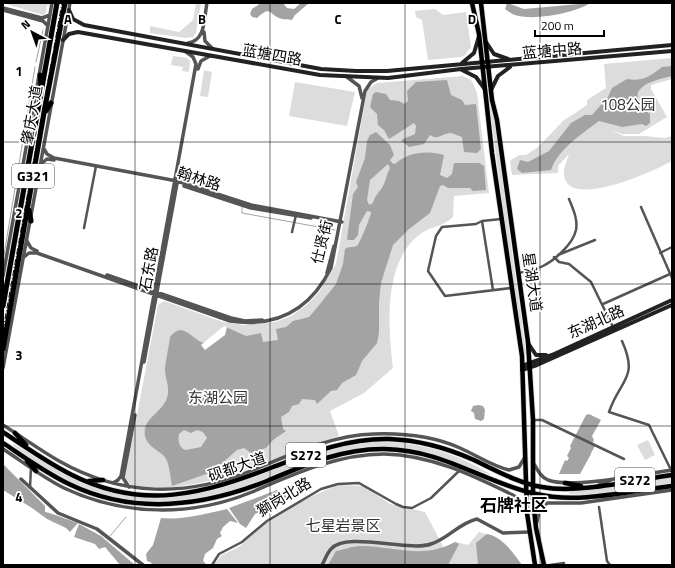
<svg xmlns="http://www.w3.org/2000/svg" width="675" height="568" viewBox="0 0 675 568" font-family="'Titillium Web','Noto Sans SC',sans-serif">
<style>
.green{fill:#dcdcdc}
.water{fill:#a3a3a3;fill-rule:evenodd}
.pier{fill:#fff}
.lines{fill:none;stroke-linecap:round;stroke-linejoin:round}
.stream{stroke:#a3a3a3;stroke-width:1}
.primary-casing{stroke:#dbdbdb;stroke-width:6}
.trunk-casing{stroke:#dbdbdb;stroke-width:6}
.minor{stroke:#555;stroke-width:2.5}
.tertiary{stroke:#555;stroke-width:3.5}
.secondary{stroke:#222;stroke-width:4}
.primary{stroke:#000;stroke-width:4.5}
.trunk{stroke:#000;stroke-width:5}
.rail{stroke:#000;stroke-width:1;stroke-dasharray:6 2 1 2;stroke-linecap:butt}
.grid{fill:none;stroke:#000;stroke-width:1;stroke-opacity:0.55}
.labels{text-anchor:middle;stroke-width:3.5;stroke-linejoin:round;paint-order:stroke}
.shield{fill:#fff;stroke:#4c4c4c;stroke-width:1}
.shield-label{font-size:14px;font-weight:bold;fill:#000}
.street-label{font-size:15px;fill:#000;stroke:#fff}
.park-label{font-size:15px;fill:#333;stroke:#fff}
.quarter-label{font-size:17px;font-weight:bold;fill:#000;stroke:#fff}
.grid-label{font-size:13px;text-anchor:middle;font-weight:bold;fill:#000;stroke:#fff;stroke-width:3.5;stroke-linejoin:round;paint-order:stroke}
</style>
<rect width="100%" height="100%" fill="#fff"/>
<path class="green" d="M3 3H47L46 13 43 15Z
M196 3H201L196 33 193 37 186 38 150 33V26L179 32 193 20Z
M435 9 443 15 466 12 471 47 465 55 461 57 428 60 422 20 416 17 415 11Z
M173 56 187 58 190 61 189 72 182 71 183 67 171 65Z
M672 58V79L651 85V89L667 117 639 134H622L610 130 624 136H645L664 138 672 136V161C656 170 568 211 564 175 563 168 567 161 569 154L558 166V173L512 175 510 161 519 155H526L538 147 563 121 587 105V100L606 88 604 64Z
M204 70 212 72 208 97 200 96Z
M463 76 472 81 477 93 489 193 454 196 453 217C443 227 430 226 419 235 383 263 388 328 393 368L364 393 330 411 339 436C287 451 237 479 182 486 165 489 148 487 131 485L125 478 158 305 164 301 223 322 244 325 275 322 291 316 308 304 319 292 336 264 367 90 377 83Z
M295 82 355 92 347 126 289 116Z
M489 103 494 115 516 282 513 283Z
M514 285H517L526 354H524Z
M648 440 655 455 645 460 637 445Z
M368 442C412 440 453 451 490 474V475C454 463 421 446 382 447 337 448 298 466 257 482 198 504 130 513 72 483 51 473 32 459 13 446L14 444C100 499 157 514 255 477 292 463 328 447 368 442Z
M672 477V483L586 495 569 494V492Z
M338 485 364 486 390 504 425 512 444 548 455 542 468 545 479 532C503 538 507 546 522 565H214C225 549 224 556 238 547 244 544 249 537 254 532 279 513 308 497 338 485Z"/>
<path class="water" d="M261 3H283L287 8 294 9 301 3H309L295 15 292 20C288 19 283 20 279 18 269 14 271 5 257 18L252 17 250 14 252 9Z
M507 3 524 9 590 3C576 13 536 20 519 16 513 15 509 12 505 9Z
M672 66V76C649 81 621 90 650 114V123L646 126 642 124 622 127 599 121C582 134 558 149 551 170L522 173 517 169 520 160 528 162 543 154 549 151 571 123 585 115H592L608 97 612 88 627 79C642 82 651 76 662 67Z
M447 80 451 95 462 100 465 105 476 104 481 149 477 153 464 152 462 137 451 133C442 133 439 141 430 135L424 144 409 147 401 140 415 134 416 126 414 123 389 139 384 130 378 125 377 114 370 107 373 94 376 92 386 94 390 100 399 101 404 104 408 101 407 91 416 82Z
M376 132 390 145 394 155 390 160 392 163 395 164C407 152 428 150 444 155L440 175 447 178 452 174 454 163H479L484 166 486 190 473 191 470 188H448L443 185 440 186 430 213 409 229 393 245 381 283 379 302V333L377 343 362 361 356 375 342 383 337 390 331 391 317 404 315 400 302 399 299 404 292 406 289 412 281 417 283 429 286 431 273 440 266 448 251 453 244 448 237 450 212 472 172 486C170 477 170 463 164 456 158 450 147 446 145 436 142 418 162 413 167 398 170 387 166 381 165 371 165 362 169 347 170 337 184 319 193 342 205 343L226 327 246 336 261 333 263 342 278 340 276 329 286 327 293 321 309 317 316 309 336 284 343 264 345 249C349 246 352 248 357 246 359 245 371 216 371 212L367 211 359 225 358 235 354 240H348L347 239 353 194 358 187 356 182 365 158 367 141 370 135ZM388 164 390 168C386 175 386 181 383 186 379 193 375 195 373 203L369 205 367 200 370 180ZM184 430 191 433 197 430 203 432 207 438 201 447 186 450 183 449C178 444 178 441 179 434Z
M478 405 483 406 485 410 484 419 481 421 475 419 474 413 471 411 473 406Z
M589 414 601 420 592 436 594 440 592 444 595 446 591 453V454L580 474H559L565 460 567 461 569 458 567 456 571 448 570 446 586 415Z
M3 464 45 506V512C48 512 72 521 78 523L70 532 66 528 47 519 32 508 3 490Z
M277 490 290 498 289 499 255 514 246 528 240 524 229 508Z
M227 509 238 523 230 521 223 527 220 533 222 536 217 539 213 548 205 554 203 561 207 565H150L152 563 147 561 146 554 153 545 161 518C184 520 205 514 227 509Z
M79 524 101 536 135 565H120L105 547 99 549 95 544 74 537Z
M487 534C503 537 513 553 522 565H478L476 543Z
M455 542 459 544 448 565H328L336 551C343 550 352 546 360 546 395 546 421 560 455 542Z"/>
<path class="pier" d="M224 326 227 327 225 335 205 350 201 345Z"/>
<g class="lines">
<path class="stream" d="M48 5V3
M36 62 43 30
M242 207V213L335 230
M3 261 35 67
M110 536 126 517"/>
<g class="primary-casing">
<path id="primary" d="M472 3 479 34 492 153 522 356 527 513 535 565
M481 3 492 100 497 120 528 342 533 420V500L536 528 544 565
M3 432C25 447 48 463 72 475 143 511 204 494 273 467 310 453 348 438 389 439 418 440 447 448 474 460 495 470 518 483 542 487 578 494 635 480 672 475
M15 433 26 445
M3 443C24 457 46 473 69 484 133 515 202 507 267 481 305 465 343 448 385 449 444 450 482 482 536 494 578 504 629 491 672 486
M27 461 36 471
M89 481 103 480
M565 483 581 486"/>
</g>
<g class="trunk-casing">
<path id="trunk" d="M40 75 41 86
M46 111 51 103
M29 210 31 221
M3 306 57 3
M3 349 45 107 65 3"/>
</g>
<path class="minor" d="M641 207 672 278
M482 221 476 224 442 227 436 236 428 271 445 296 511 288
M84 228 96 166
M292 232 296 215
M660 253 672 247
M558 255 595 240
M554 257 559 262 569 264 591 282 613 327
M519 273C527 271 535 270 543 266 555 260 573 244 576 230 578 219 573 209 569 199
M493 290 482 221 501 219
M603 304 670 274
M622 341C639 379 620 379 609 412L649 425 671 470
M533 420H542L624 459
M30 488 31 467
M599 507 607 561 610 565
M212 565 219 554 242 542 267 521 321 489 338 484 359 483 396 504 403 507 412 508 431 498 459 471
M550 565 564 563"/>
<path class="tertiary" d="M3 8 42 18 50 15
M3 10 43 21 48 26
M204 32 205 41 212 48
M188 43C206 41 204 17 207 3
M198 69 201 61 210 56
M347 77 359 86 362 98
M44 149 47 154 54 158 177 181 251 205 342 222
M41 164 47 159 54 160
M184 186 251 208 311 218
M27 241 31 248 37 251
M24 257 29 253H37L230 321C277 328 310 310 331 268L365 91 371 82 378 78
M327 273 334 246
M107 275 231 318 245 321 262 320
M3 276 52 3
M144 362 179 173
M3 368 70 3
M3 425C22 437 40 450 59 461 123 497 186 497 253 470 292 454 332 435 374 434 403 433 433 436 460 448 476 455 492 466 509 470L519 467 525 457
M3 449C23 462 42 477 64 488 123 516 192 517 252 492 294 474 338 454 384 454 431 455 472 475 513 495L521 502 526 510
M534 464C538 471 541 477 548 480 571 489 645 474 672 470
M21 479 58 513 97 529 143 565
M113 483 118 480 121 476 196 64 193 57 185 51
M599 485 611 480
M129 487 123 478 135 415
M537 522 539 511 547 503H581L672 490
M322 565C325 560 327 553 331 549 346 531 409 552 431 544 448 539 459 523 477 519L503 533 529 532"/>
<path class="secondary" d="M69 10 73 19 84 25 321 69 356 71H387L672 45
M63 40 69 34 78 32 320 75 388 78 461 69 672 51
M486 42 494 54 508 59
M462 63 474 53 479 36
M462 70 476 77 484 88
M491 90 498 76 510 67
M528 343 536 355H546
M522 366 552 355 672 300
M522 370 537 365 672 305"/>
<use href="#primary" class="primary"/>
<use href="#trunk" class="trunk"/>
<path class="rail" d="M3 330 62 3"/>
</g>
<path class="grid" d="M135 3V565M270 3V565M405 3V565M540 3V565M3 142H672M3 284H672M3 426H672"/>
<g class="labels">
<g class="shield">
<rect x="12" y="164" width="42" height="24" rx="3"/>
<rect x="286" y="443" width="40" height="24" rx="3"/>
<rect x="615" y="468" width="40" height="24" rx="3"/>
</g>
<g class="shield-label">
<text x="33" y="181">G321</text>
<text x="306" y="460">S272</text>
<text x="635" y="485">S272</text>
</g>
<g class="street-label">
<text transform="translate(552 51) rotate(-5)" y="5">蓝塘中路</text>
<text transform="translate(272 55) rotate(10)" y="5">蓝塘四路</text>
<text transform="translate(32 115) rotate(-80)" y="5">肇庆大道</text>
<text transform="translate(199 179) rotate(18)" y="5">翰林路</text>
<text transform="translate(322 242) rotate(-76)" y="5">仕贤街</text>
<text transform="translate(149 269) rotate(-80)" y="5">石东路</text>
<text transform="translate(532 282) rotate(82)" y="5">星湖大道</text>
<text transform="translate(596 322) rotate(-24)" y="5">东湖北路</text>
<text transform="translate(237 467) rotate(-19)" y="5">砚都大道</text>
<text transform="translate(284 497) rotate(-31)" y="5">獅岗北路</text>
</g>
<g class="park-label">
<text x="628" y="110">108公园</text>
<text x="218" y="403">东湖公园</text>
<text x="343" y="531">七星岩景区</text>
</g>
<g class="quarter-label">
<text x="514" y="511">石牌社区</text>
</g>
</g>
<g class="grid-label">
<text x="68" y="24">A</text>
<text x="202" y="24">B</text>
<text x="338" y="24">C</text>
<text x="472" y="24">D</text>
<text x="19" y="76">1</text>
<text x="19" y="218">2</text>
<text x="19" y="360">3</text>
<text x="19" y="502">4</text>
</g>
<rect width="675" height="568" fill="none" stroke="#000000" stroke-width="8"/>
<g transform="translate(32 32) rotate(319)" stroke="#ffffff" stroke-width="3" paint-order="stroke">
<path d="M0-3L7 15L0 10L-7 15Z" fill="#000000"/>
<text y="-6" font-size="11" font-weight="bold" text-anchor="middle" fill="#000000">N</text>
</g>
<path d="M535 30v6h69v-6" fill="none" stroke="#000000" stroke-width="2"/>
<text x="541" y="30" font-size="12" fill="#000000" stroke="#ffffff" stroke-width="3" paint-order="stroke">200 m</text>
</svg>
